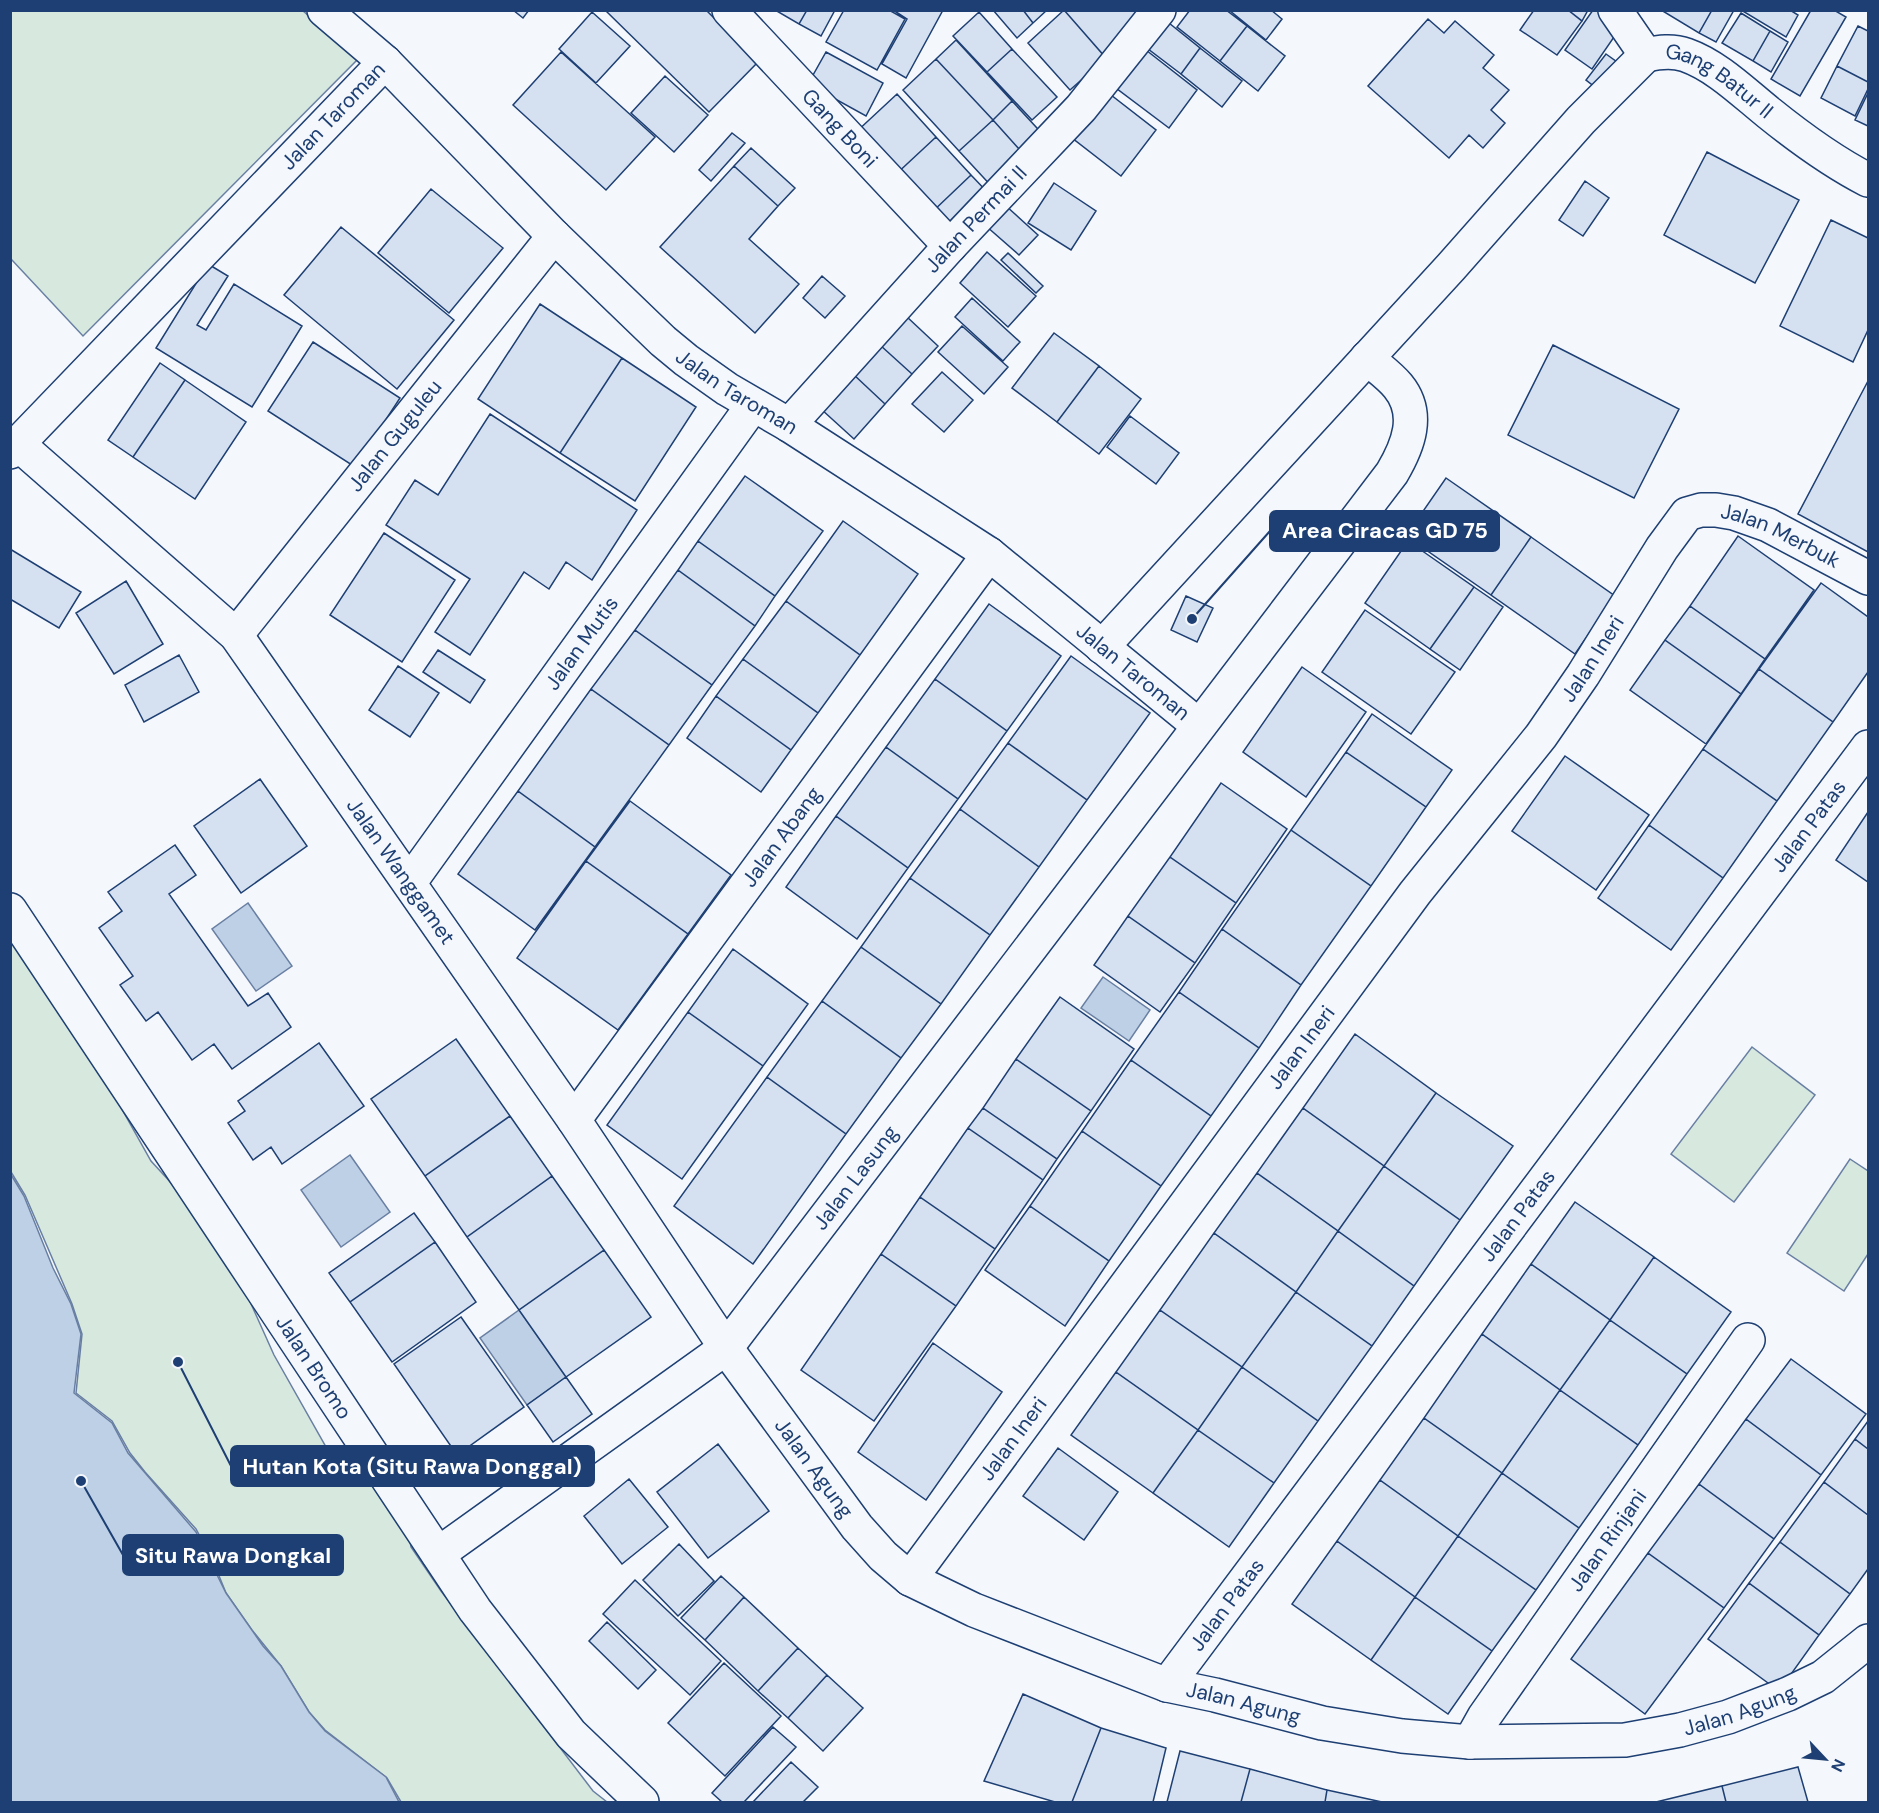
<svg xmlns="http://www.w3.org/2000/svg" width="1879" height="1813" viewBox="0 0 1879 1813" font-family="'DM Sans',sans-serif">
<style>
.green{fill:#d7e8df;stroke:#687fa3;stroke-width:1.5}
.water{fill:#bed0e5;stroke:#687fa3;stroke-width:1.5}
.building{fill:#d5e0f0;stroke:#1d3f73;stroke-width:1.5}
.lines{fill:none;stroke-linecap:round;stroke-linejoin:round}
.street-casing{stroke:#1d3f73;stroke-width:36}
.street{stroke:#f4f7fb;stroke-width:33}
.labels{text-anchor:middle;stroke-width:4.5;stroke-linejoin:round;paint-order:stroke}
.street-label{font-size:21px;fill:#1d3f73;stroke:#f4f7fb}
.leader{fill:none;stroke:#1d3f73;stroke-width:2}
.callout-dot{fill:#1d3f73;stroke:#f4f7fb;stroke-width:2}
.callout{fill:#1d3f73;stroke:#1d3f73;stroke-width:2}
.callout-label{font-size:22px;text-anchor:middle;font-weight:bold;fill:#fff}
</style>
<rect width="100%" height="100%" fill="#f4f7fb"/>
<path class="green" d="M11 11H303L359 58 83 336 11 259Z
M10 934 91 1054 151 1161 221 1237 274 1355 334 1461 366 1470 405 1513 411 1547 441 1591 593 1791 607 1802H401L387 1778 325 1730 309 1712 281 1666 252 1630 226 1593 213 1561 196 1529 145 1472 130 1453 112 1421 76 1393 82 1334 72 1304 25 1195 11 1172Z
M1752 1047 1815 1095 1734 1202 1671 1154Z
M1850 1159 1868 1171V1254L1844 1291 1787 1253Z"/>
<path class="water" d="M248 903 292 966 256 991 212 929Z
M1103 977 1150 1010 1129 1041 1081 1008Z
M350 1155 390 1212 341 1247 301 1190Z
M10 1173 24 1196 53 1268 71 1304 81 1334 74 1393 112 1423 128 1453 196 1532 226 1593 263 1646 281 1666 309 1712 325 1731 386 1777 399 1802H11Z
M519 1310 566 1377 527 1405 480 1338Z"/>
<path class="building" d="M513 10H529L523 18Z
M605 10H706L758 62 709 112Z
M775 10H807L799 24Z
M807 10H835L821 36 799 24Z
M844 10H889L905 19 877 70 826 42Z
M893 10H943L906 78 882 64 907 19Z
M993 10H1023L1033 23 1017 38Z
M1023 10H1047L1033 23Z
M1064 10 1106 58 1070 90 1028 43Z
M1064 10H1148L1106 58Z
M1190 10H1226L1247 26 1220 61 1177 27Z
M1229 10H1271L1282 19 1266 40Z
M1534 10H1568L1582 21 1557 55 1520 30Z
M1568 10H1588L1582 21Z
M1593 10H1604L1623 24 1592 69 1565 50Z
M1661 10H1712L1699 33Z
M1712 10H1734L1716 42 1699 33Z
M1741 10H1790L1798 15 1786 37Z
M1811 10H1834L1846 17 1800 96 1771 79Z
M592 12 630 46 596 83 559 49Z
M979 12 1012 49 987 72 953 36Z
M1741 13 1770 31 1753 61 1722 43Z
M1159 15 1200 48 1181 74 1139 42Z
M1428 19 1444 33 1455 21 1494 55 1483 68 1509 90 1491 110 1505 123 1483 148 1469 135 1449 158 1368 86Z
M1247 26 1285 56 1258 91 1220 61Z
M1858 26 1868 31V82L1837 66Z
M1770 31 1788 42 1771 72 1753 61Z
M956 40 1012 101 993 120 936 59Z
M1137 43 1197 90 1169 128 1108 82Z
M1200 48 1242 81 1222 107 1181 74Z
M1012 49 1057 97 1032 120 987 72Z
M561 52 655 137 606 190 513 105Z
M826 52 883 83 866 116 808 84Z
M1606 54 1624 67 1604 94 1586 80Z
M936 59 993 120 959 151 903 90Z
M1837 66 1868 82V89L1855 116 1821 98Z
M665 76 708 115 674 152 631 113Z
M1102 88 1156 130 1121 176 1067 134Z
M1868 93V126L1855 120Z
M897 94 936 137 893 177 854 134Z
M1012 101 1049 141 1029 160 993 120Z
M993 120 1029 160 995 190 959 151Z
M732 133 745 143 711 181 699 170Z
M936 137 971 175 929 215 893 177Z
M751 148 795 188 778 206 734 166Z
M1707 152 1799 200 1755 283 1664 235Z
M734 166 778 206 749 239 799 284 755 333 660 247Z
M971 175 991 196 948 236 929 215Z
M1585 181 1609 198 1583 236 1559 220Z
M1054 183 1096 211 1071 250 1028 223Z
M431 189 503 248 449 313 378 253Z
M1005 205 1038 235 1019 255 986 226Z
M1831 220 1868 238V330L1853 362 1780 326Z
M341 227 454 320 397 389 284 295Z
M987 252 1036 296 1008 327 960 283Z
M1008 253 1043 286 1036 293 1001 260Z
M208 264 228 276 197 325 206 330 234 284 302 326 252 407 156 348Z
M822 276 845 296 825 318 803 298Z
M972 298 1020 342 1003 361 955 317Z
M540 304 622 358 560 453 478 399Z
M906 316 938 346 912 374 880 345Z
M962 326 1008 367 984 394 938 352Z
M1054 333 1099 366 1057 422 1012 388Z
M313 342 400 398 355 467 268 411Z
M880 345 912 374 885 404 853 374Z
M1553 345 1679 409 1634 498 1508 435Z
M622 358 696 407 635 501 560 453Z
M160 363 185 380 133 457 108 440Z
M1099 366 1141 399 1099 454 1057 422Z
M942 372 973 400 944 432 912 404Z
M853 374 885 404 854 439 821 409Z
M185 380 246 422 195 499 133 457Z
M1868 381V552L1798 514Z
M490 414 637 510 592 580 566 562 549 589 524 572 470 655 435 632 470 579 386 525 415 480 438 495Z
M1130 416 1179 453 1156 484 1107 447Z
M745 476 823 531 775 596 698 541Z
M1446 478 1531 537 1491 595 1406 536Z
M843 521 918 574 860 655 786 601Z
M384 533 455 580 402 662 330 615Z
M1738 536 1814 590 1765 659 1690 606Z
M1531 537 1615 596 1575 654 1491 595Z
M698 541 775 596 755 626 678 570Z
M1408 541 1474 587 1430 649 1365 603Z
M10 549 81 592 59 628 10 599Z
M678 570 755 626 712 685 635 630Z
M126 581 163 644 114 674 76 613Z
M1821 583 1868 617V672L1833 722 1759 669Z
M1474 587 1503 607 1460 670 1430 649Z
M1186 596 1213 608 1197 642 1171 630Z
M786 601 860 655 818 713 743 659Z
M989 604 1061 656 1007 731 935 679Z
M1690 606 1765 659 1741 694 1665 640Z
M1365 610 1455 672 1411 734 1322 672Z
M635 630 712 685 669 745 591 689Z
M1665 640 1741 694 1706 744 1630 690Z
M438 650 485 680 470 703 423 672Z
M179 655 199 692 144 722 125 685Z
M1071 656 1150 713 1087 800 1008 743Z
M743 659 818 713 791 750 716 696Z
M398 666 439 693 410 737 369 710Z
M1302 667 1366 712 1306 797 1243 752Z
M1759 669 1833 722 1777 801 1703 749Z
M935 679 1007 731 958 799 886 747Z
M591 689 669 745 595 847 518 791Z
M716 696 791 750 761 792 687 738Z
M1372 714 1452 770 1426 807 1346 752Z
M1008 743 1087 800 1039 867 960 809Z
M886 747 958 799 908 868 836 816Z
M1703 749 1777 801 1723 878 1649 825Z
M1346 752 1426 807 1371 886 1291 830Z
M1565 756 1649 815 1596 890 1512 831Z
M260 779 307 846 241 893 194 826Z
M1221 783 1287 829 1236 903 1170 857Z
M518 791 595 847 535 930 458 874Z
M630 801 731 875 688 934 586 861Z
M960 809 1039 867 990 935 910 878Z
M1868 812V882L1836 860Z
M836 816 908 868 857 939 786 887Z
M1649 825 1723 878 1671 950 1598 898Z
M1291 830 1371 886 1301 985 1222 929Z
M175 845 196 875 169 894 248 1006 268 993 291 1027 232 1069 214 1044 192 1060 158 1012 146 1021 120 985 133 976 99 928 122 911 108 892Z
M1170 857 1236 903 1195 963 1128 916Z
M586 861 688 934 618 1030 517 958Z
M910 878 990 935 941 1004 861 947Z
M1128 916 1195 963 1160 1012 1094 965Z
M1222 929 1301 985 1259 1048 1179 992Z
M861 947 941 1004 901 1058 822 1001Z
M733 949 808 1004 763 1066 688 1012Z
M1179 992 1259 1048 1211 1116 1131 1060Z
M1060 997 1134 1049 1091 1111 1016 1059Z
M822 1001 901 1058 846 1134 767 1077Z
M688 1012 763 1066 682 1179 607 1125Z
M1355 1034 1436 1093 1384 1166 1303 1108Z
M456 1039 510 1116 425 1176 371 1099Z
M319 1043 364 1106 282 1164 271 1147 253 1160 228 1123 245 1111 238 1101Z
M1016 1059 1091 1111 1057 1159 983 1108Z
M1131 1060 1211 1116 1161 1186 1082 1131Z
M767 1077 846 1134 753 1264 674 1206Z
M1436 1093 1513 1146 1460 1220 1384 1166Z
M983 1108 1057 1159 1043 1180 968 1128Z
M1303 1108 1384 1166 1338 1231 1257 1173Z
M510 1116 552 1176 467 1237 425 1176Z
M968 1128 1043 1180 995 1249 920 1197Z
M1082 1131 1161 1186 1109 1261 1030 1206Z
M1384 1166 1460 1220 1414 1286 1338 1231Z
M1257 1173 1338 1231 1296 1292 1214 1233Z
M552 1176 604 1250 519 1310 467 1237Z
M920 1197 995 1249 956 1306 881 1254Z
M1575 1202 1654 1257 1610 1320 1531 1264Z
M1030 1206 1109 1261 1065 1326 985 1270Z
M414 1213 435 1242 350 1302 329 1273Z
M1338 1231 1414 1286 1372 1346 1296 1292Z
M1214 1233 1296 1292 1242 1367 1160 1310Z
M435 1242 476 1302 392 1362 350 1302Z
M604 1250 651 1317 566 1377 519 1310Z
M881 1254 956 1306 874 1421 801 1370Z
M1654 1257 1731 1312 1687 1374 1610 1320Z
M1531 1264 1610 1320 1560 1390 1482 1334Z
M1296 1292 1372 1346 1318 1421 1242 1367Z
M1160 1310 1242 1367 1198 1430 1116 1372Z
M461 1317 524 1407 457 1455 394 1364Z
M1610 1320 1687 1374 1638 1445 1560 1390Z
M1482 1334 1560 1390 1502 1473 1424 1418Z
M933 1343 1002 1392 926 1500 858 1452Z
M1791 1359 1866 1414 1821 1475 1746 1419Z
M1242 1367 1318 1421 1274 1483 1198 1430Z
M1116 1372 1198 1430 1153 1493 1071 1435Z
M566 1377 592 1414 553 1442 527 1405Z
M1560 1390 1638 1445 1579 1528 1502 1473Z
M1424 1418 1502 1473 1458 1536 1380 1480Z
M1746 1419 1821 1475 1774 1539 1699 1484Z
M1868 1421V1449L1855 1439Z
M1198 1430 1274 1483 1229 1547 1153 1493Z
M1855 1439 1868 1449V1515L1824 1482Z
M718 1444 769 1511 708 1558 657 1492Z
M1058 1448 1118 1492 1084 1540 1023 1496Z
M1502 1473 1579 1528 1536 1590 1458 1536Z
M629 1479 668 1527 622 1564 584 1516Z
M1380 1480 1458 1536 1415 1597 1337 1541Z
M1824 1482 1868 1515V1569L1850 1594 1780 1542Z
M1699 1484 1774 1539 1724 1608 1648 1553Z
M1458 1536 1536 1590 1492 1651 1415 1597Z
M1337 1541 1415 1597 1371 1660 1292 1604Z
M1780 1542 1850 1594 1819 1635 1749 1583Z
M679 1544 714 1581 678 1616 643 1580Z
M1648 1553 1724 1608 1645 1714 1571 1659Z
M721 1576 744 1597 705 1640 681 1618Z
M635 1580 721 1661 690 1695 603 1614Z
M1749 1583 1819 1635 1779 1691 1708 1639Z
M744 1597 798 1648 758 1691 705 1640Z
M1415 1597 1492 1651 1448 1714 1371 1660Z
M607 1622 656 1670 638 1689 589 1641Z
M798 1648 827 1675 788 1718 758 1691Z
M724 1663 781 1716 725 1776 668 1723Z
M827 1675 863 1708 823 1751 788 1718Z
M1023 1694 1101 1728 1072 1802H1055L984 1781Z
M773 1727 796 1747 744 1802H722L712 1793Z
M1101 1728 1166 1748 1153 1802H1072Z
M1180 1751 1250 1769 1241 1802H1167Z
M791 1762 818 1787 803 1802H753Z
M1798 1767 1808 1802H1726L1722 1786Z
M1250 1769 1327 1790 1325 1802H1241Z
M1722 1786 1726 1802H1656Z
M1327 1790 1382 1802H1325Z"/>
<g class="lines">
<g class="street-casing">
<g id="street">
<path id="s1" d="M324 10 385 62 554 236 663 341 686 360 727 389 789 425 989 554 1198 725"/>
<path id="s2" d="M729 10 950 246"/>
<path d="M1615 10 1646 55"/>
<path id="s3" d="M1646 55C1659 52 1672 50 1686 55 1717 66 1744 93 1769 113 1800 138 1833 162 1868 180"/>
<path id="s4" d="M789 425 950 246 1081 108 1159 10"/>
<path id="s5" d="M18 444 236 635 574 1120 726 1348 857 1527 883 1556 910 1579 974 1610 1167 1685 1215 1695 1322 1723 1402 1736 1470 1742 1625 1740 1680 1730 1728 1717 1788 1694 1823 1677 1868 1641"/>
<path id="s6" d="M10 452 385 62"/>
<path id="s7" d="M236 635 554 236"/>
<path d="M1102 647 1451 267 1581 120 1646 55"/>
<path id="s8" d="M410 882 753 405"/>
<path id="s9" d="M10 910 475 1610 571 1734 642 1802"/>
<path id="s10" d="M574 1120 989 554"/>
<path id="s11" d="M438 1554 726 1348 1392 473C1408 446 1421 414 1398 386 1390 376 1377 367 1367 358"/>
<path id="s12" d="M910 1579 1415 893 1541 736 1583 675 1662 548 1687 514 1701 510H1716L1734 513 1768 525 1868 578"/>
<path id="s13" d="M1167 1685 1868 747"/>
<path id="s14" d="M1470 1742 1484 1717 1748 1340"/>
</g>
</g>
<use href="#street" class="street"/>
</g>
<g class="labels">
<g class="street-label">
<text dy="7" stroke="none"><textPath href="#s3" startOffset="82">Gang Batur II</textPath></text>
<text dy="7" stroke="none"><textPath href="#s6" startOffset="466">Jalan Taroman</textPath></text>
<text dy="7" stroke="none"><textPath href="#s2" startOffset="162">Gang Boni</textPath></text>
<text dy="7" stroke="none"><textPath href="#s4" startOffset="278">Jalan Permai II</textPath></text>
<text dy="7" stroke="none"><textPath href="#s1" startOffset="564">Jalan Taroman</textPath></text>
<text dy="7" stroke="none"><textPath href="#s7" startOffset="255">Jalan Guguleu</textPath></text>
<text dy="7" stroke="none"><textPath href="#s12" startOffset="1418">Jalan Merbuk</textPath></text>
<text dy="7" stroke="none"><textPath href="#s8" startOffset="294">Jalan Mutis</textPath></text>
<text dy="7" stroke="none"><textPath href="#s12" startOffset="1146">Jalan Ineri</textPath></text>
<text dy="7" stroke="none"><textPath href="#s1" startOffset="1050">Jalan Taroman</textPath></text>
<text dy="7" stroke="none"><textPath href="#s13" startOffset="1072">Jalan Patas</textPath></text>
<text dy="7" stroke="none"><textPath href="#s10" startOffset="351">Jalan Abang</textPath></text>
<text dy="7" stroke="none"><textPath href="#s5" startOffset="578">Jalan Wanggamet</textPath></text>
<text dy="7" stroke="none"><textPath href="#s12" startOffset="660">Jalan Ineri</textPath></text>
<text dy="7" stroke="none"><textPath href="#s11" startOffset="568">Jalan Lasung</textPath></text>
<text dy="7" stroke="none"><textPath href="#s13" startOffset="586">Jalan Patas</textPath></text>
<text dy="7" stroke="none"><textPath href="#s9" startOffset="549">Jalan Bromo</textPath></text>
<text dy="7" stroke="none"><textPath href="#s12" startOffset="174">Jalan Ineri</textPath></text>
<text dy="7" stroke="none"><textPath href="#s5" startOffset="1304">Jalan Agung</textPath></text>
<text dy="7" stroke="none"><textPath href="#s14" startOffset="244">Jalan Rinjani</textPath></text>
<text dy="7" stroke="none"><textPath href="#s13" startOffset="100">Jalan Patas</textPath></text>
<text dy="7" stroke="none"><textPath href="#s5" startOffset="1808">Jalan Agung</textPath></text>
<text dy="7" stroke="none"><textPath href="#s5" startOffset="2312">Jalan Agung</textPath></text>
</g>
</g>
<path class="leader" d="M1192 619L1270 531M178 1362L231 1466M81 1481L123 1555"/>
<g class="callout-dot">
<circle cx="1192" cy="619" r="6"/>
<circle cx="178" cy="1362" r="6"/>
<circle cx="81" cy="1481" r="6"/>
</g>
<g class="callout">
<rect x="1270" y="511" width="229" height="40" rx="6"/>
<rect x="231" y="1446" width="363" height="40" rx="6"/>
<rect x="123" y="1535" width="220" height="40" rx="6"/>
</g>
<g class="callout-label">
<text x="1385" y="538">Area Ciracas GD 75</text>
<text x="412" y="1474">Hutan Kota (Situ Rawa Donggal)</text>
<text x="233" y="1563">Situ Rawa Dongkal</text>
</g>
<rect width="1879" height="1813" fill="none" stroke="#1d3f73" stroke-width="24"/>
<g transform="translate(1825 1759) rotate(116)" stroke="#f4f7fb" stroke-width="4.5" paint-order="stroke">
<path d="M0-4.5L10 22L0 15L-10 22Z" fill="#1d3f73"/>
<text y="-9" font-size="16" font-weight="bold" text-anchor="middle" fill="#1d3f73">N</text>
</g>
</svg>
